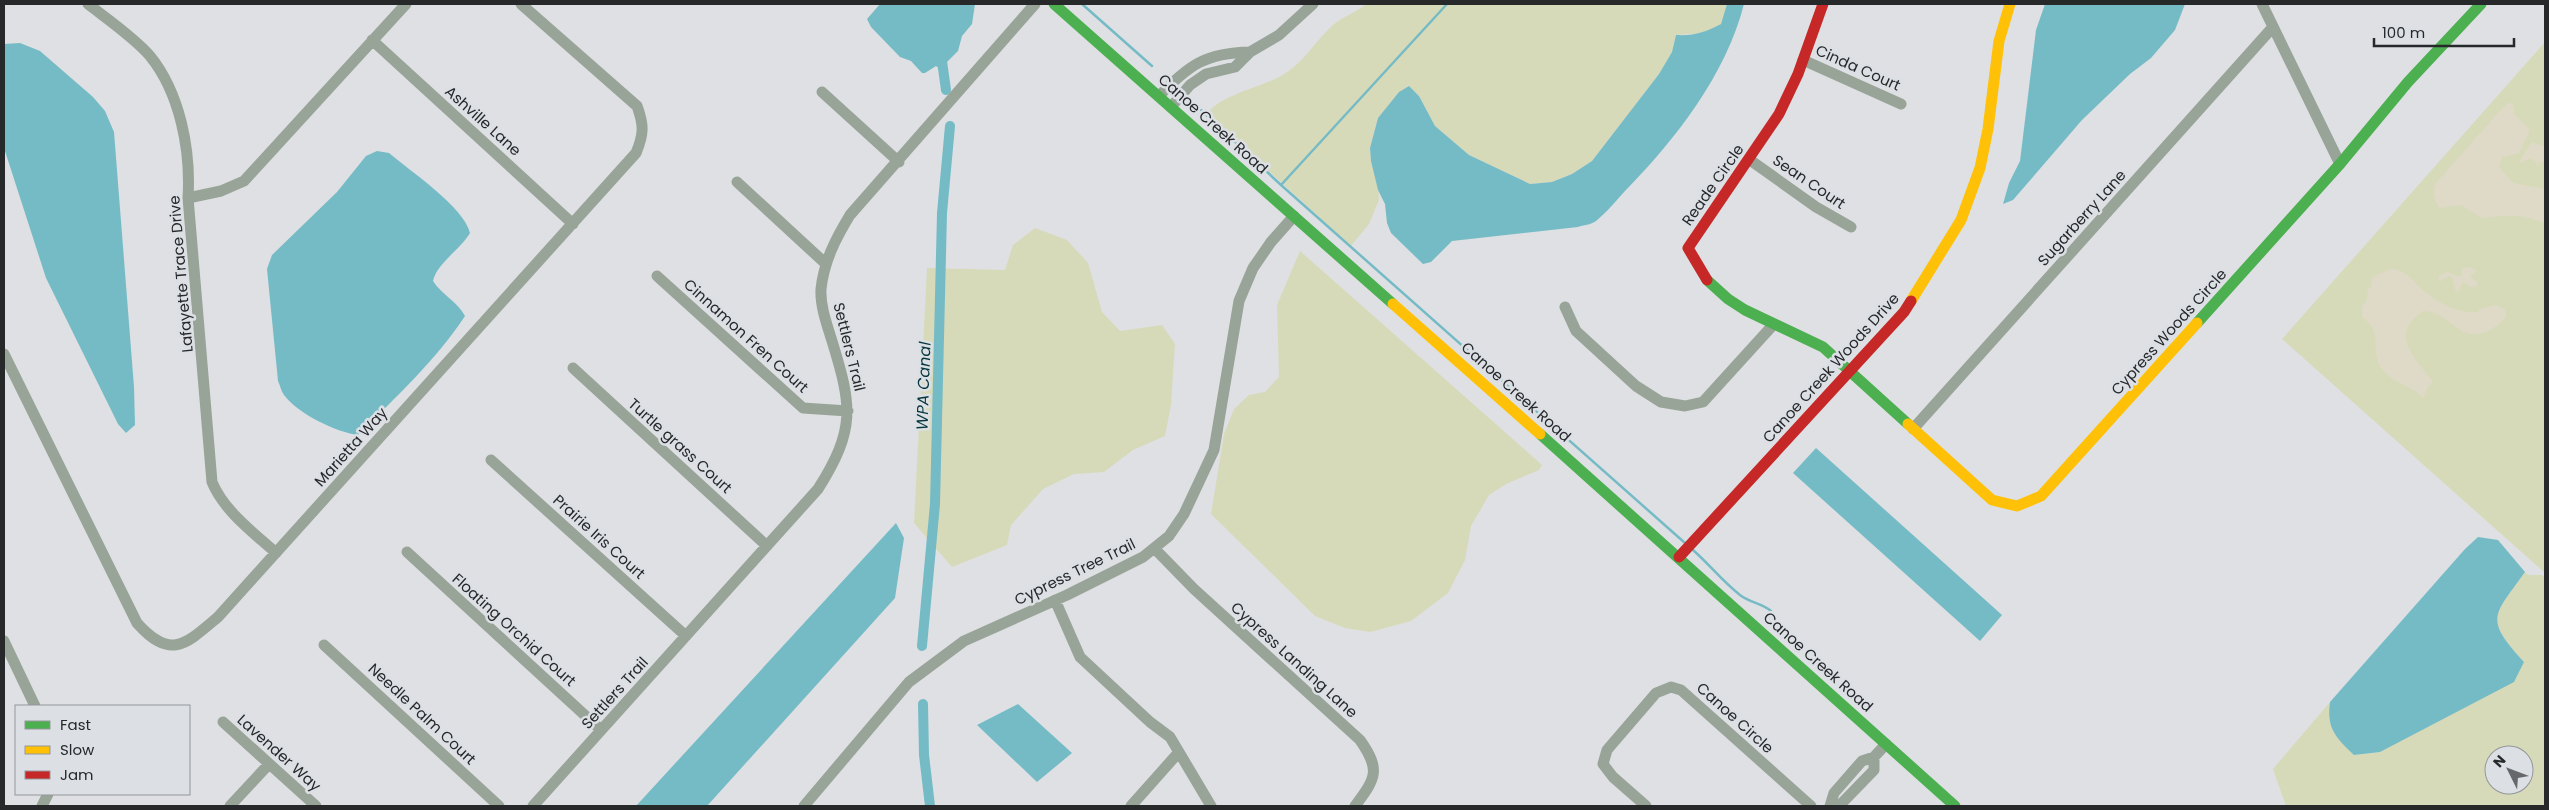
<svg xmlns="http://www.w3.org/2000/svg" width="2549" height="810" viewBox="0 0 2549 810" font-family="Poppins,sans-serif">
<style>
.green{fill:#d7dab9;fill-rule:evenodd}
.sand{fill:#dfdac8}
.water{fill:#75bbc6}
.lines{fill:none;stroke-linecap:round;stroke-linejoin:round}
.stream{stroke:#75bbc6;stroke-width:2.5}
.canal{stroke:#75bbc6;stroke-width:10}
.street{stroke:#99a498;stroke-width:11}
.fast{stroke:#4caf50;stroke-width:11}
.slow{stroke:#ffc107;stroke-width:11}
.jam{stroke:#c62828;stroke-width:11}
.labels{text-anchor:middle;stroke-width:5;stroke-linejoin:round;paint-order:stroke}
.street-label{font-size:15px;fill:#26282a;stroke:#dce0e5}
.water-label{font-size:16px;font-style:italic;fill:#06363d;stroke:#dce0e5}
</style>
<rect width="100%" height="100%" fill="#dee0e3"/>
<path class="green" d="M1366 4H1727L1721 24 1705 33 1676 35 1672 52 1659 74 1592 161 1572 174 1552 182 1530 184 1469 155 1435 126 1419 96 1408 86 1378 118 1370 148 1371 161 1378 182 1379 200 1369 224 1351 246 1207 115C1215 97 1264 86 1281 76 1305 62 1314 42 1333 25 1343 16 1356 13 1366 4Z
M2545 42V573L2282 339Z
M1035 228 1067 240 1088 263 1102 312 1120 331 1162 325 1175 344 1171 405 1165 436 1133 450 1104 472 1074 474 1043 489 1011 525 1007 545 952 567 914 523 927 268 1005 270 1013 245Z
M1300 251 1542 465 1539 470 1506 484 1489 495 1471 526 1465 560 1448 593 1411 621 1370 632 1345 628 1315 616 1211 514 1224 434 1234 409 1249 395 1265 392 1279 377 1277 305Z
M2525 572 2528 575H2542L2545 578V806H2286L2273 769 2330 702C2326 728 2336 738 2355 755L2380 752 2524 662C2484 618 2493 617 2525 572ZM2494 755H2524V785H2494Z"/>
<path class="sand" d="M2511 103 2514 107V114L2530 130 2519 153 2502 157 2499 167 2513 183 2545 189V224C2525 213 2504 215 2482 218L2461 205 2440 208C2434 202 2432 191 2436 183L2499 112 2507 104Z
M2532 142 2545 147V161L2540 162 2537 167 2536 162 2531 158 2520 163 2519 162Z
M2467 267 2477 270 2470 277 2477 282V286L2472 287 2463 282 2459 291 2456 292 2452 277 2448 276 2441 281 2438 280 2439 276 2447 272 2461 277 2462 269Z
M2391 269C2404 270 2409 276 2417 285 2433 300 2457 315 2479 312V309L2496 305 2505 310 2506 316C2501 323 2495 327 2488 331 2460 345 2449 310 2423 311 2388 334 2415 358 2433 382L2427 388 2423 398C2411 384 2390 383 2380 366 2370 347 2384 332 2362 317V307L2367 300 2368 289 2371 287 2372 277Z"/>
<path class="water" d="M880 4H975L972 24 962 36 958 51 940 69 936 66 925 73H922L911 61 900 57 871 27 867 19Z
M1727 4H1744C1726 75 1675 140 1625 191 1616 201 1606 213 1596 221 1591 225 1583 225 1578 227L1452 241 1431 262 1423 264 1391 233 1387 223 1385 204 1378 190 1371 161 1370 148 1378 118 1399 92 1409 86 1419 96 1435 126 1469 155 1530 184 1552 182 1572 174 1592 161 1659 74 1672 52 1676 35C1694 36 1706 32 1721 24Z
M2045 4H2185L2175 30 2151 58 2130 74 2082 120 2013 200 2003 204 2009 183 2020 161 2036 30Z
M20 43 40 51 93 97 105 111 114 132 134 387 135 425 126 433 118 424 46 278 4 148V44Z
M377 151 389 153C410 171 464 207 470 233 460 250 437 263 433 281 442 295 457 301 465 316 436 360 395 398 358 435 336 432 298 414 284 395 281 391 280 385 278 381L267 269 272 255 337 192 366 156Z
M1816 448 2002 615 1980 641 1793 473Z
M896 523 904 538 895 598 707 806H636Z
M2478 537 2498 540 2525 572C2493 617 2484 618 2524 662L2514 682 2380 752 2354 755C2336 738 2326 728 2330 702L2465 549Z
M1018 704 1072 753 1037 782 977 725Z"/>
<g class="lines">
<path class="stream" d="M1082 4 1152 66
M1201 110 1281 185 1447 4
M1281 185 1685 543
M1693 550C1709 564 1723 582 1740 595 1750 603 1762 603 1771 611"/>
<path class="canal" d="M941 54 946 90
M922 646 935 504 942 213 950 126
M923 704 924 755 930 806"/>
<path class="street" d="M88 4C106 18 136 39 150 56 180 93 191 150 188 198L212 482C224 511 253 532 276 553
M2262 4 2340 164
M372 40 573 224
M1803 60 1901 104
M822 92 899 162
M1159 96C1189 65 1205 53 1250 52
M1171 107 1190 85 1206 74 1235 67 1250 52 1279 35 1313 4
M1750 160 1816 207 1851 227
M737 182 826 264
M188 198 221 191 244 181 406 4
M657 276 803 408 848 411
M1565 307 1576 331 1636 386 1661 402 1685 406 1703 402 1773 325
M4 354 137 623C171 661 186 644 218 617L636 153C644 134 644 125 637 106L521 4
M573 368 767 546
M1913 429 2273 27
M491 460 686 636
M1154 548 1194 589 1360 740C1381 770 1376 778 1355 806
M407 552 601 730
M1055 600 1080 657 1150 722 1170 737 1211 806
M4 641 35 706
M324 645 499 806
M223 722 316 806
M1831 805 1841 804 1874 770V757
M42 806 48 794
M230 806 269 764
M533 806 818 489C856 429 852 406 832 341 827 325 820 306 821 289 824 261 836 238 850 215L1035 4
M804 806 909 682 964 641 1067 595 1143 557 1169 536 1184 514 1214 450 1239 301 1253 268 1271 242 1294 216
M1131 806 1179 752
M1646 806 1613 777 1603 764 1607 750 1656 693 1671 687 1681 690 1811 806
M1830 806 1834 793 1862 761 1874 757 1886 744"/>
<path class="fast" d="M1054 4 1393 304
M1707 280 1728 299 1745 310 1823 347 1908 424
M2197 323 2340 164 2408 82 2481 4
M1540 434 1955 806"/>
<path class="slow" d="M1911 301 1961 220 1980 168 1988 129 1999 41 2010 4
M1393 304 1540 434
M1908 424 1992 500 2017 506 2041 496 2197 323"/>
<path class="jam" d="M1707 280 1688 248 1779 114 1798 74 1823 4
M1679 557 1904 312 1911 301"/>
</g>
<g class="labels">
<g class="street-label">
<text transform="translate(1858 68) rotate(24)" y="5">Cinda Court</text>
<text transform="translate(483 121) rotate(42)" y="5">Ashville Lane</text>
<text transform="translate(1213 124) rotate(42)" y="5">Canoe Creek Road</text>
<text transform="translate(1809 182) rotate(34)" y="5">Sean Court</text>
<text transform="translate(1713 185) rotate(-55)" y="5">Reade Circle</text>
<text transform="translate(2082 218) rotate(-48)" y="5">Sugarberry Lane</text>
<text transform="translate(181 274) rotate(-95)" y="5">Lafayette Trace Drive</text>
<text transform="translate(2169 332) rotate(-48)" y="5">Cypress Woods Circle</text>
<text transform="translate(746 336) rotate(42)" y="5">Cinnamon Fren Court</text>
<text transform="translate(849 347) rotate(76)" y="5">Settlers Trail</text>
<text transform="translate(1831 368) rotate(-48)" y="5">Canoe Creek Woods Drive</text>
<text transform="translate(1516 392) rotate(42)" y="5">Canoe Creek Road</text>
<text transform="translate(680 446) rotate(42)" y="5">Turtle grass Court</text>
<text transform="translate(351 447) rotate(-48)" y="5">Marietta Way</text>
<text transform="translate(599 537) rotate(42)" y="5">Prairie Iris Court</text>
<text transform="translate(1075 572) rotate(-26)" y="5">Cypress Tree Trail</text>
<text transform="translate(514 630) rotate(42)" y="5">Floating Orchid Court</text>
<text transform="translate(1294 660) rotate(42)" y="5">Cypress Landing Lane</text>
<text transform="translate(1818 662) rotate(42)" y="5">Canoe Creek Road</text>
<text transform="translate(615 693) rotate(-48)" y="5">Settlers Trail</text>
<text transform="translate(422 714) rotate(43)" y="5">Needle Palm Court</text>
<text transform="translate(1735 718) rotate(42)" y="5">Canoe Circle</text>
<text transform="translate(279 753) rotate(42)" y="5">Lavender Way</text>
</g>
<g class="water-label">
<text transform="translate(923 386) rotate(-88)" y="6">WPA Canal</text>
</g>
</g>
<rect width="2549" height="810" fill="none" stroke="#26282a" stroke-width="10"/>
<rect x="15" y="705" width="175" height="90" fill="#dce0e5" stroke="#93969a"/>
<rect x="25" y="721" width="25" height="8" fill="#4caf50" stroke="#93969a"/>
<text x="60" y="730" font-size="15" fill="#26282a">Fast</text>
<rect x="25" y="746" width="25" height="8" fill="#ffc107" stroke="#93969a"/>
<text x="60" y="755" font-size="15" fill="#26282a">Slow</text>
<rect x="25" y="771" width="25" height="8" fill="#c62828" stroke="#93969a"/>
<text x="60" y="780" font-size="15" fill="#26282a">Jam</text>
<g transform="translate(2509 770) rotate(312)"><circle r="24" fill="#dce0e5" stroke="#93969a"/>
<path d="M0-4L9 19L0 12L-9 19Z" fill="#66686b"/>
<text y="-8" font-size="14" font-weight="bold" text-anchor="middle" fill="#26282a">N</text>
</g>
<path d="M2374 38v8h140v-8" fill="none" stroke="#26282a" stroke-width="2.5"/>
<text x="2382" y="38" font-size="15" fill="#26282a" stroke="#dce0e5" stroke-width="4" paint-order="stroke">100 m</text>
</svg>
